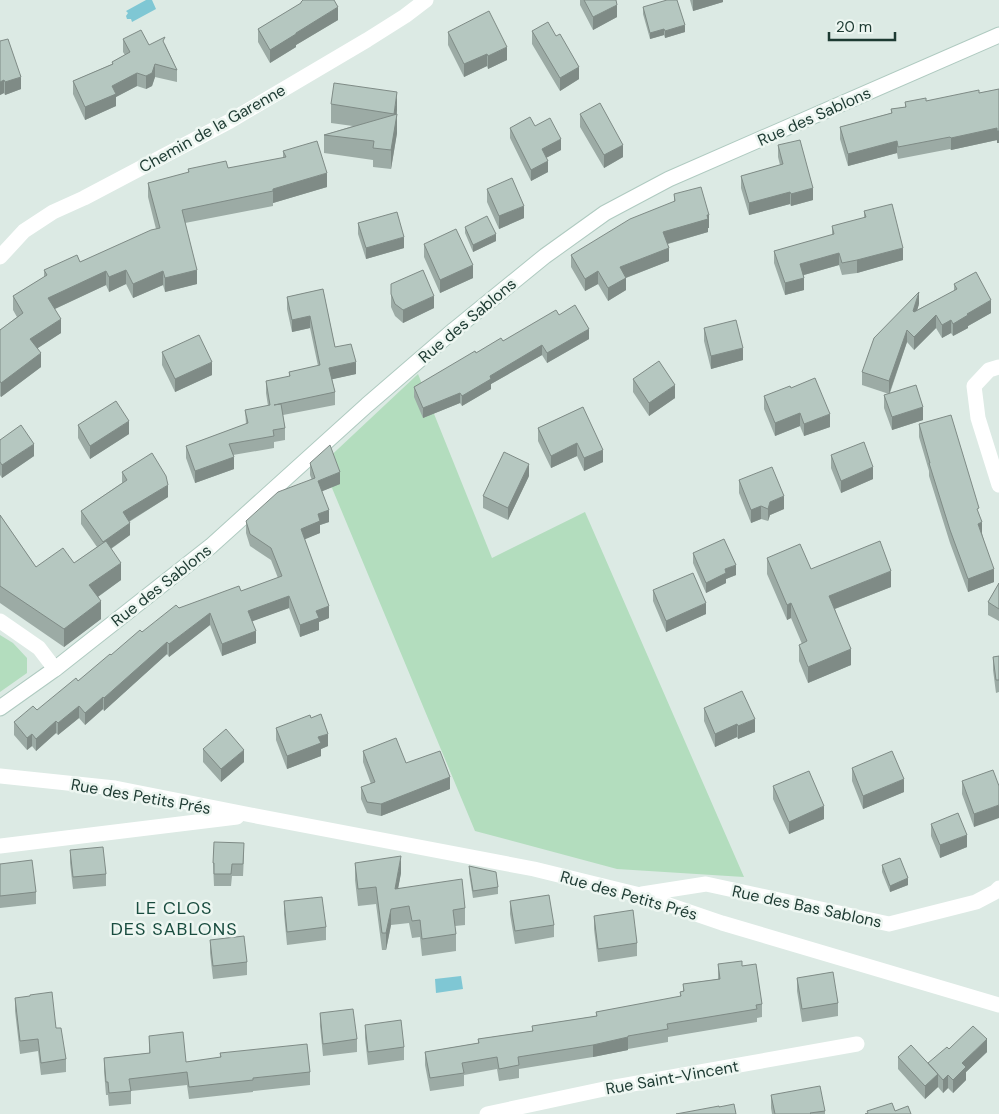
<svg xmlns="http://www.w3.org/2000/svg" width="999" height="1114" viewBox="0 0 999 1114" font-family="'DM Sans',sans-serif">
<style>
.green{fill:#b3ddbe}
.water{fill:#7fc7d4}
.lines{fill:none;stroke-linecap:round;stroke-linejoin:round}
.secondary-casing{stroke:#afcac0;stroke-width:17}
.street{stroke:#fff;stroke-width:15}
.secondary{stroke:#fff;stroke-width:15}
.wall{fill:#9caba5}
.shaded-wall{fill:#7f8b86}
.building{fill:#b5c7c0;stroke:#7f8b86}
.labels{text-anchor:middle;stroke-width:5;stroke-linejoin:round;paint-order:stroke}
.street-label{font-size:16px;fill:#1d3a32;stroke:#edf6f1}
.neighbourhood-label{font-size:18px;letter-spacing:1px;fill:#194c3f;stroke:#edf6f1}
</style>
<rect width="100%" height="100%" fill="#dceae4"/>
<path class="green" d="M418 374 492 558 585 512 744 877 617 869 475 831 322 464Z
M0 635 13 643 27 658V673L0 692Z"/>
<path class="water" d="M146 0H152L156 9 132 22 131 19H127L126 16 128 13 126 11Z
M461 976 463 989 436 993 435 979Z"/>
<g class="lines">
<g class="secondary-casing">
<path id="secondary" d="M0 708 55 669 211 546 367 405 454 330 545 256 605 213 669 179 999 35"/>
</g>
<path class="street" d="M0 257 24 231 53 212 84 198 230 121 367 40 405 16 426 0
M999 367 989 370 974 386 978 418 999 485
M0 621 39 648 55 669
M0 776 115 788 251 815 534 869 640 895 722 923 999 1005
M0 846 237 817
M642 894 706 884 889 924 976 902 995 892 999 888
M487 1114 604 1089 857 1044"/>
<use href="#secondary" class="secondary"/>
</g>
<path class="wall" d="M580 0H616L617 17 593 30 580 5Z
M690 0H723V2L693 11Z
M301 2 338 20 296 45V47L270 63 258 42V29L301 4Z
M643 7 685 32 665 38 664 35 650 39 643 14Z
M532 31 556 36 579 79 560 91 532 44Z
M448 32 507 60 488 69 487 66 464 77 448 45Z
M123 39 149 45 165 44 177 70V82L155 77 152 86 146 89 137 86 116 97V106L85 120 73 94V81L112 64V62L125 55 123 52Z
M0 41 21 89 5 95 4 93 0 95Z
M999 89V143H997V140L951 150 950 149 898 159 897 153 848 166 840 139V127L891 113V109L905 107V102L926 101 979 93Z
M331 104 397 110V133L391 169 373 167V160L324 153V135L353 126 331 123Z
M580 114 623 157 604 168 580 127Z
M535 126 561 150 546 158 548 172 531 181 510 138V128Z
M778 145 813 200 791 206 790 204 749 215 741 188V176L780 165 778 157Z
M283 151 327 187 273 203V206L185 223 197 284 165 292 163 285 133 298 126 284 109 292 106 285 55 309 61 333 38 348 41 367 1 397 0 396V330L17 317 13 310V296L44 277V270L80 262 156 229 148 197V183L188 173V169L228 168 283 158Z
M487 189 524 218 499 229 487 202Z
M674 194 709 228H708V232L668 244 669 261 626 278V290L608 301 598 284 585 291 571 267V255L674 202Z
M864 211 903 260 857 273 842 275 839 265 804 275V290L785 295 774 263V251L832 235V226L864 218Z
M358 223 404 248 366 259 358 234Z
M465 227 496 241 473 252 465 233Z
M424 244 473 278 440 293 424 257Z
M391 284 434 308 403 323 395 316 391 307Z
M954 284 991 313 968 326V328L953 336 951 333 942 338 936 328 914 350 907 342 890 393 923 420 892 430 884 408V395L889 394 862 385V372L919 304 917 310 954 291Z
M323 289 335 347 356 374 332 379 335 392V405L283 415 285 428V440L274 442V448L233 455 234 469 195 483 186 458V446L246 424 245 410 268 406 266 393V381L289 377V372L318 366 310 328 292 332 287 309V297Z
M559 315 589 339 547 363 542 355 491 384V389L462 406 460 403 423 418 414 397V387L476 353Z
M704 328 743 360 711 369 704 341Z
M162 352 212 375 175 392 162 365Z
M633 379 675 398 649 416 633 392Z
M791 388 830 427 804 436 800 426 775 436 764 409V396Z
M583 407 603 462 584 471 577 456 551 468 538 441V428Z
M919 424 979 514 982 533 994 582 968 592 950 543 929 476V471L919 437Z
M78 425 129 434 90 459 78 438Z
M0 440 34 456 2 478 0 475Z
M831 455 873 479 841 493 831 468Z
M310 463 340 484 322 491 329 522 320 525V533L304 539 329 618 319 622V630L300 637 289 608 252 621 256 643 222 656 210 625 169 657 167 654 104 711 103 709 85 725 79 718 58 735 56 733 36 751 32 746 27 750 14 735V722L37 710 78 681 142 632 179 608 241 591 278 578 271 560 250 546 246 533V521L312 480 310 475Z
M122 472 168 497 129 522 130 535 111 549 121 580 98 597 101 619 64 647 0 603V515L36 567 74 563 97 547 81 524V511L122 483Z
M529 476 508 520 483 508V496Z
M739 480 784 509 770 515 768 521 761 519 751 523 739 493Z
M693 553 736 575 726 579V583L706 593 693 563Z
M767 558 811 569 891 587 835 609 851 665 808 683 799 661V645L802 644 791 618 787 620 767 574Z
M999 583V621L988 615V602Z
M653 590 706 614 666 632 653 601Z
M999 656V692L996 693 993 670V657Z
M704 708 755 732 738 739 737 737 715 747 704 721Z
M311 718 328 746 321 749V756L287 769 276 740V728Z
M203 749 244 762 221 782 203 762Z
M363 751 406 763 450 789 381 816 367 813 361 799V787L371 784 363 762Z
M852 768 904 792 863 809 852 781Z
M962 781 999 786 974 827 962 794Z
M773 786 824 819 789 834 773 799Z
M931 824 967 847 940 858 931 836Z
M70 850 106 874V886L73 889 70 863Z
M244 855 243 876H232L231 886H214L213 863Z
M355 863 401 873 398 888 465 908V925L455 926 456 934V951L422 956 420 937 412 938 409 923 391 925 386 950H382L376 904 358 906 355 880Z
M0 864 36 892V904L0 908Z
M882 865 908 885 890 892 882 872Z
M469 866 498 887V894L473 898 469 873Z
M284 901 326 927V940L287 945 284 914Z
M510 901 554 925V937L515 944 510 914Z
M594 916 637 943V956L598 962 594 929Z
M210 940 247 962V975L213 979 210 953Z
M718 964 742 966 762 1004V1017L757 1018V1022L668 1037V1042L628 1049V1050L593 1057 519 1069V1078L499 1081 497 1069 464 1075V1086L430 1091 425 1065V1052L478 1043V1039L532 1031V1026L596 1016V1012L680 997V992L683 991V984L718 979Z
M797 978 838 1003V1016L802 1022 797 991Z
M15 998 56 1028 66 1059V1072L41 1075 38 1051 20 1054 15 1011Z
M320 1013 357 1039V1052L323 1056 320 1026Z
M365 1025 404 1047V1060L368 1065 365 1038Z
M149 1036 186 1062 220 1058V1053L310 1072V1085L253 1091V1092L189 1099 187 1085 131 1091V1104L109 1106 108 1095H106L104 1071V1058L149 1053Z
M949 1049 987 1052 966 1072V1080L953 1093 948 1088 943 1093 938 1087 925 1099 898 1069V1057L928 1064Z
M771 1095 825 1111V1114H772L771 1108Z"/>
<path class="shaded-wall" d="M693 0H723V2L693 11Z
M617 5V17L593 30V17Z
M338 7V20L296 45V47L270 63V50L296 33Z
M685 25V32L665 38V31Z
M664 29V35L650 39V33Z
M507 47V60L488 69V56Z
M487 54V66L464 77V64Z
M155 64V77L152 86 146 89V76Z
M579 67V79L560 91V78Z
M137 73V86L116 97V106L85 120V107L112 86Z
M21 77V89L5 95V82Z
M4 80V93L0 95V82Z
M397 92V110L394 133V114Z
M397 114V133L391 169V150Z
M997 128V140L951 150V138Z
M997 131H999V143H997Z
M561 139V150L542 160V149Z
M897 141V153L848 166V154Z
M623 145V157L604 168V155Z
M548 161V172L531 181V170Z
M327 173V187L273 203V189Z
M813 188V200L791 206V194Z
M790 192V204L749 215V203Z
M524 206V218L499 229V216Z
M707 215H709V228H708V232L663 245V232Z
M496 234V241L473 252V245Z
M404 237V248L366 259V248Z
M669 248V261L620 280V267Z
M903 248V260L857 273V260Z
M839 253V265L800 276V264Z
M473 265V278L440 293V280Z
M126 270V284L109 292V277Z
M197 270V284L165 292V278Z
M106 271V285L48 312V298Z
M163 271V285L133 298V284Z
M598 271V284L585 291V279Z
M626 278V290L608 301V288Z
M804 278V290L785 295V283Z
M919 292V304L913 324V311Z
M434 296V308L403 323V310Z
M991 300V313L968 326V328L953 336V324L967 314Z
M936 315V328L914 350V337Z
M310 316V328L292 332V320Z
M61 319V333L30 353V339Z
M951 320V333L942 338V325Z
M589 329V339L547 363V353Z
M907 330V342L889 394V381Z
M542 345V355L491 384V389L462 406V396L490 376Z
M743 348V360L711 369V356Z
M41 353V367L1 397V383Z
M212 362V375L175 392V379Z
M356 362V374L329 380V368Z
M675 385V398L649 416V403Z
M460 393V403L423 418V408Z
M923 407V420L892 430V417Z
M800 413V426L775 436V423Z
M830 414V427L804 436V424Z
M129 421V434L90 459V446Z
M577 443V456L551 468V456Z
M34 444V456L2 478V465Z
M603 450V462L584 471V458Z
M234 457V469L195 483V471Z
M529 464V476L508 520V508Z
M873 467V479L841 493V481Z
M340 472V484L318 493V481Z
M168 485V497L123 525V512Z
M784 496V509L770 515 768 521V509L770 502Z
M761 506V519L751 523V510Z
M329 510V522L320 525V533L301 541V529L318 514Z
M982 522V535L978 524Z
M130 523V535L103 554V542Z
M121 563V580L89 603V585Z
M736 565V575L726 579V583L706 593V583L725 569Z
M994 569V582L968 592V579Z
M891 571V587L829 611V596Z
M289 596V608L248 623V611Z
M101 601V619L64 647V629Z
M706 603V614L666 632V621Z
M791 603V618L787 620V605Z
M329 606V618L319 622V630L300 637V625L316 611Z
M210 613V625L169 657V644Z
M256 631V643L222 656V644Z
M167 642V654L104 711V698Z
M851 649V665L808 683V667Z
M103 697V709L85 725V713Z
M79 706V718L58 735V723Z
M755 719V732L738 739V726Z
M56 721V733L36 751V739Z
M737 724V737L715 747V734Z
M32 734V746L27 750V738Z
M328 734V746L321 749V756L287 769V756L318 737Z
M244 750V762L221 782V769Z
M450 777V789L381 816V804Z
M904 779V792L863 809V796Z
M999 805V818L974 827V814Z
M824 806V819L789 834V822Z
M967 835V847L940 858V845Z
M401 856V873L395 905V889Z
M908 878V885L890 892V886Z
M391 909V925L386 950V933Z
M628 1037V1050L593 1057V1045Z
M987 1039V1052L966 1072V1080L953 1093V1080L962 1063Z
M938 1074V1087L925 1099V1086Z
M948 1075V1088L943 1093V1080Z"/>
<path class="building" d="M303 0H334L338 7 296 33V34L270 50 258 29 301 3V2Z
M584 0H616L617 5 593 17Z
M667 0H677L685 25 665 31 664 29 650 33 643 7Z
M489 11 507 47 488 56 487 54 464 64 448 32Z
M548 22 556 36 560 34 579 67 560 78 532 31Z
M141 30 149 45 165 37 163 41 177 70 155 64 152 73 146 76 137 73 112 86 116 94 85 107 73 81 113 64 112 62 130 52 123 39Z
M8 39 21 77 5 82 4 80 0 82V41Z
M334 83 397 92 394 114 331 104Z
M999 89V131H997V128L951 138 950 137 898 147 897 141 848 154 840 127 892 113 891 109 906 107 905 102 926 98V101L979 90V93Z
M600 103 623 145 604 155 580 114Z
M397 114 391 150 373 148 374 141 324 135Z
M530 117 535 126 550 118 561 139 542 149 548 161 531 170 510 128Z
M800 140 813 188 791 194 790 192 749 203 741 176 783 164 778 145Z
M317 141 327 173 273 189V191L182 210 197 270 165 278 163 271 133 284 126 270 109 277 106 271 48 298 61 319 30 339 41 353 1 383 0 381V330L23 313 13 296 47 275 44 270 77 255 80 262 151 230 160 228 148 183 189 172 188 169 226 161 228 168 286 157 283 151Z
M512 178 524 206 499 216 487 189Z
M701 187 709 215H707L708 219 663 232 669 248 620 267 626 278 608 288 598 271 585 279 571 255 630 219 675 201 674 194Z
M892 204 903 248 857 260 842 263 839 253 800 264 804 278 785 283 774 251 834 234 832 226 866 217 864 211Z
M397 212 404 237 366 248 358 223Z
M487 216 496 234 473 245 465 227Z
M456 229 473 265 440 280 424 244Z
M423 270 434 296 403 310 395 304 391 294V284Z
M976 272 991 300 967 314 968 315 953 324 951 320 942 325 936 315 914 337 907 330 889 381 862 372 874 338 919 292 913 311 914 312 957 289 954 284Z
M323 289 335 347 351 344 356 362 329 368 335 392 274 405 281 404 285 428 273 430 274 436 229 444 234 457 195 471 186 446 248 423 245 410 270 405 266 381 290 376 289 372 320 365 310 316 292 320 287 297Z
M575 305 589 329 547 353 542 345 490 376 491 379 462 396 460 393 423 408 414 387 475 351 476 353 501 338 503 341 556 310 559 315Z
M736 320 743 348 711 356 704 328Z
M199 335 212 362 175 379 162 352Z
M659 361 675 385 649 403 633 379Z
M815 378 830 414 804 424 800 413 775 423 764 396 790 386 791 388Z
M916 385 923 407 892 417 884 395Z
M116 401 129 421 90 446 78 425Z
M583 407 603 450 584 458 577 443 551 456 538 428Z
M951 415 979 508 977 509 982 522 978 524 994 569 968 579 950 530 929 463H930L919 424Z
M21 425 34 444 2 465 0 462V440Z
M864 442 873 467 841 481 831 455Z
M330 445 340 472 318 481 329 510 318 514 320 521 301 529 329 606 316 611 319 618 300 625 289 596 248 611 256 631 222 644 210 613 169 644 167 642 104 698 103 697 85 713 79 706 58 723 56 721 36 739 32 734 27 738 14 722 33 706 37 710 76 678 78 681 110 654 111 655 140 630 142 632 176 605 179 608 239 586 241 591 282 576 271 548 250 534 246 521 278 492 315 478 310 463Z
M504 452 529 464 508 508 483 496Z
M152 453 166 476 168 485 123 512 130 523 103 542 81 511 127 480 122 472Z
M772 467 784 496 770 502 768 509 761 506 751 510 739 480Z
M0 515 36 567 63 548 74 563 106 541 121 563 89 585 101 601 64 629 0 586Z
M724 539 736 565 725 569 726 573 706 583 693 553Z
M880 541 891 571 829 596 851 649 808 667 799 645 807 641 791 603 787 605 767 558 800 544 811 569Z
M693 573 706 603 666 621 653 590Z
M999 583V609L988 602Z
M999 656V680H996L993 657Z
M742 691 755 719 738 726 737 724 715 734 704 708Z
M321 714 328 734 318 737 321 743 287 756 276 728 310 715 311 718Z
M226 729 244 750 221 769 203 749Z
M396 738 406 763 440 751 450 777 381 804 367 802 361 787 375 782 363 751Z
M892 751 904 779 863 796 852 768Z
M993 770 999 786V805L974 814 962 781Z
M809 771 824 806 789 822 773 786Z
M958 813 967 835 940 845 931 824Z
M214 842 244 843 243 864H232L231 874H214V863H213Z
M103 847 106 874 73 877 70 850Z
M401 856 395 889 462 879 465 908 453 910 456 934 422 939 420 920 412 921 409 906 391 909 386 933H382L376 887 358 889 355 863Z
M900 858 908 878 890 886 882 865Z
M32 860 36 892 0 896V864Z
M469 866 496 872 498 887 473 891Z
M549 895 554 925 515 931 510 901Z
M322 897 326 927 287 932 284 901Z
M633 910 637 943 598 949 594 916Z
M244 936 247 962 213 966 210 940Z
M742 961V966L756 964 762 1004 756 1005 757 1009 667 1024 668 1029 628 1036V1037L593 1045 518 1057 519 1065 499 1069 497 1057 462 1063 464 1073 430 1078 425 1052 479 1043 478 1039 533 1031 532 1026 597 1016 596 1012 681 996 680 992 684 991 683 984 720 979 718 964Z
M833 972 838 1003 802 1009 797 978Z
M52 992 56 1028H61L66 1059 41 1063 38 1039 20 1041 15 998 30 996V995Z
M353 1009 357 1039 323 1044 320 1013Z
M401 1020 404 1047 368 1052 365 1025Z
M973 1026 987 1039 962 1063 966 1067 953 1080 948 1075 943 1080 928 1063 947 1047 949 1049Z
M183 1032 186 1062 221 1057 220 1053 307 1044 310 1072 253 1078V1080L189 1087 187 1072 129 1079 131 1091 109 1093 108 1082H106L104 1058 150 1053 149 1036Z
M911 1045 938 1074 925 1086 898 1057Z
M820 1086 825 1111 810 1113 811 1114H775L771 1095Z
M892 1103 895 1111 908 1106 911 1114H865L868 1113 867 1111Z
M734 1104 736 1114H676L719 1106V1107Z"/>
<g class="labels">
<g class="street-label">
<text transform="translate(814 116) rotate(-24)" y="6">Rue des Sablons</text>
<text transform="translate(212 128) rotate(-29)" y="6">Chemin de la Garenne</text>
<text transform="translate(467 320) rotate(-40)" y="6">Rue des Sablons</text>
<text transform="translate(161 585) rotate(-38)" y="6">Rue des Sablons</text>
<text transform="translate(141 796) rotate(10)" y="6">Rue des Petits Prés</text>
<text transform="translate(629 895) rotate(16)" y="6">Rue des Petits Prés</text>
<text transform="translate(807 906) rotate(12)" y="6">Rue des Bas Sablons</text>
<text transform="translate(672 1077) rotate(-10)" y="6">Rue Saint-Vincent</text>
</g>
<g class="neighbourhood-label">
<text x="174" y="914">LE CLOS<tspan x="174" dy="21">DES SABLONS</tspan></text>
</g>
</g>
<path d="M829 32v8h66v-8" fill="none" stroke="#1d3a32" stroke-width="2.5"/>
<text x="836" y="32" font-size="15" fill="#1d3a32" stroke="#edf6f1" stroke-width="4" paint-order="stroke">20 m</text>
</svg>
